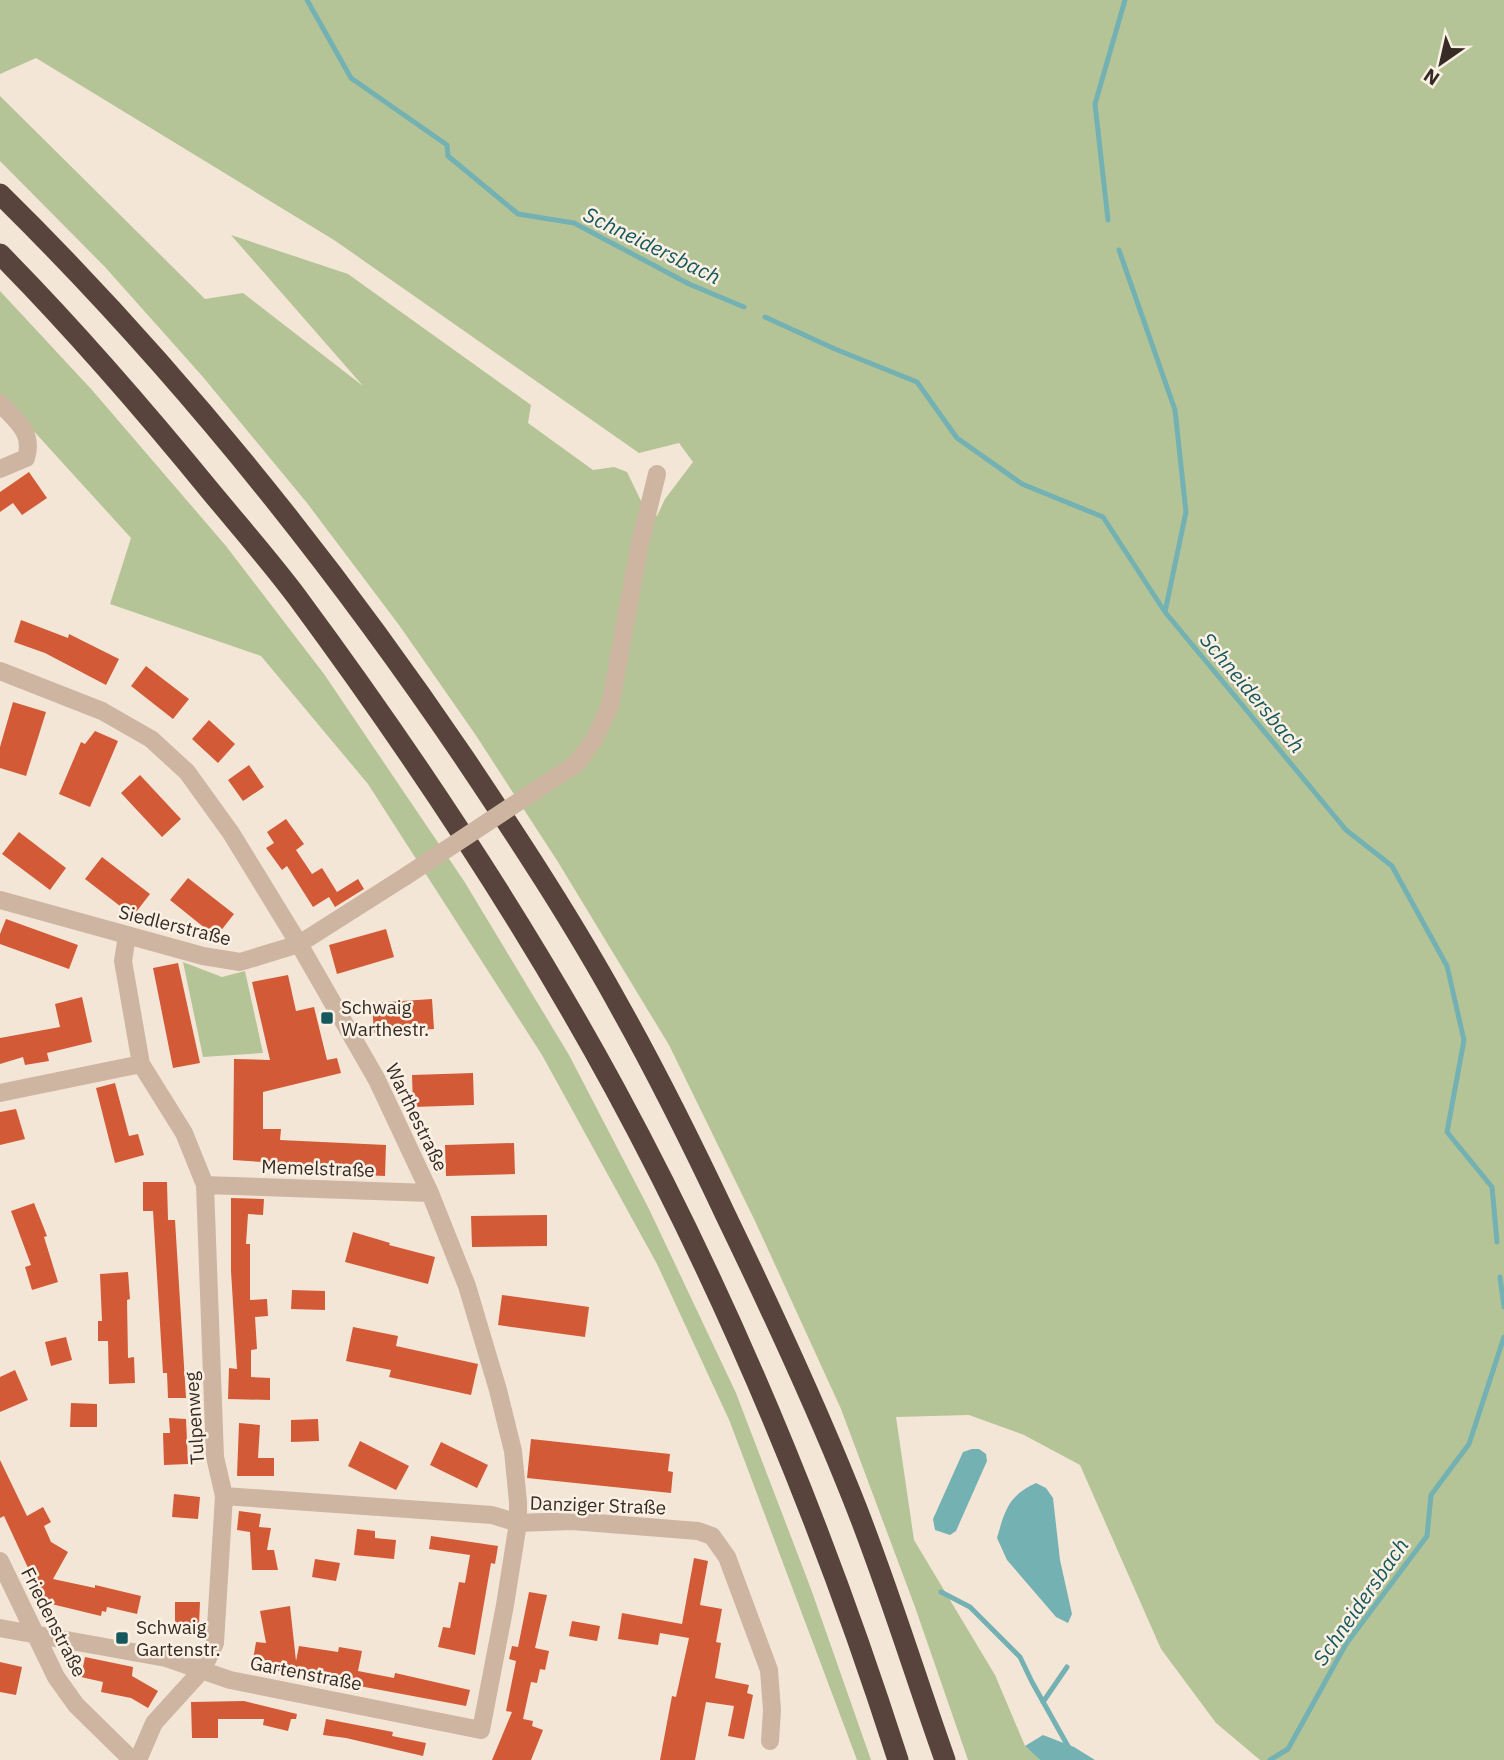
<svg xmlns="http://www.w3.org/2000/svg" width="1504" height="1760" viewBox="0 0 1504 1760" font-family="'IBM Plex Sans',sans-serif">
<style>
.green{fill:#b5c496}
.water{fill:#74b1b3}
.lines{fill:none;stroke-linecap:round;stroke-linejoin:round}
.stream{stroke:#74b1b3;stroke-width:5}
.building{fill:#d25a37}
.minor{stroke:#cdb5a2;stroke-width:18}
.highway{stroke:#58443c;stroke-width:21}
.minor-bridge{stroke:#cdb5a2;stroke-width:18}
.poi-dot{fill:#17585c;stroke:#fbf0e4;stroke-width:2.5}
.labels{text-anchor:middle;stroke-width:5;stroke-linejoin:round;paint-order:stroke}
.street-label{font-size:19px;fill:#372b25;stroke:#fbf0e4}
.poi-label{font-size:19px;fill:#372b25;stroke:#fbf0e4;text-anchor:start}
.water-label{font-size:21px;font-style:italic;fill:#17585c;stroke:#fbf0e4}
</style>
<rect width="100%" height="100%" fill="#f4e6d7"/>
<path class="green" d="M0 0H1504V1760H1260L1216 1723 1161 1649 1080 1465 1024 1435 969 1415 896 1417 914 1540 995 1675 1025 1746 1040 1760H968L915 1607 841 1409 755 1221 669 1045 558 862 475 734 399 625 307 503 203 377 105 267 0 161V96L205 299 243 293 363 386 231 235 348 274 531 405 528 423 593 470 614 467 627 472 644 507 657 516 665 499 693 462 679 443 639 453 334 240 36 58 0 74Z
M0 291 92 390 226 546 324 674 464 881 569 1055 649 1209 736 1393 811 1589 871 1760H857L730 1422 657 1264 542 1055 368 784 261 656 110 604 131 538 0 394Z
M183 962 222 977 245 971 263 1053 203 1057Z"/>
<path class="water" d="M972 1449H979L986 1454 987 1461 956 1531 950 1535 935 1530 933 1519 963 1452Z
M1036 1483 1046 1488 1053 1498 1060 1560 1072 1614 1068 1623 1056 1617 1007 1560 997 1538C1005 1510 1008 1496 1036 1483Z
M1043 1735 1074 1747 1095 1760H1040L1025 1746Z"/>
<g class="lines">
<path class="stream" d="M307 0 351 78 447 145 448 156 518 214 574 223 689 284 744 307
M1108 220 1095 104 1125 0
M1119 250 1175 410 1186 512 1165 612
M765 317 835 349 917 382 957 438 1022 484 1103 517 1165 612 1346 830 1392 866 1447 966 1464 1040 1447 1132 1492 1187 1497 1242
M1500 1277 1504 1307
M941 1592 970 1607 1020 1657 1032 1682 1069 1748
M1043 1702 1067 1667
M1270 1760 1288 1749 1346 1644 1427 1536 1431 1495 1469 1444 1504 1337"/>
</g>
<path class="building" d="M29 472 47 498 22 515 13 503 0 512V492Z
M21 620 68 638 69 634 119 659 106 685 45 653 14 642Z
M146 666 189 699 173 719 131 686Z
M13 702 46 712 26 776 0 768V747Z
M209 720 235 744 218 763 192 739Z
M95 731 118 741 90 807 59 794 81 742 85 744Z
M249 765 264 787 243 801 228 780Z
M140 775 181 819 162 837 121 793Z
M286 819 304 844 296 850 312 874 322 868 337 892 313 907 287 866 282 870 266 848 274 843 267 832Z
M19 832 66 868 50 890 2 854Z
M102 857 150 894 133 916 85 879Z
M188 878 234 914 216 937 170 900Z
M358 879 364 889 335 907 329 897Z
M6 919 78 945 69 969 0 944V934Z
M386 929 394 957 337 974 329 945Z
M178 963 200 1063 173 1068 153 968Z
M288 975 296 1011 314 1007 327 1060 337 1058 341 1073 263 1092V1129H281L280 1140 386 1145 385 1176 292 1172 293 1164 233 1160 234 1059 270 1060 252 982Z
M82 997 92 1042 47 1053 49 1061 25 1065 23 1057 0 1064V1038L60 1027 55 1004Z
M432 999 434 1029 374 1033 372 1003Z
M473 1073 474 1105 413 1107 412 1075Z
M115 1083 129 1136 138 1134 144 1155 115 1163 96 1088Z
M16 1109 25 1139 0 1145V1112Z
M514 1143 515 1174 446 1176 445 1145Z
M143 1182H167L168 1220H175L186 1398H168L167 1373H163L153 1211H143Z
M231 1198 264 1199 263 1215 248 1214 246 1244H250V1300L267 1299 268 1316 255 1317 257 1349 251 1350V1377L270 1378V1400L228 1399 229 1368 237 1369 231 1271Z
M34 1203 47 1236 44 1237 58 1282 32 1290 25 1267 31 1265 11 1211Z
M547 1215V1246L472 1247 471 1216Z
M353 1232 390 1243 389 1245 435 1257 428 1284 345 1262Z
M128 1272 130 1299 127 1300 128 1358 134 1357 135 1383 109 1384 108 1341H98V1321H102L100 1274Z
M292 1290 325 1291V1310L291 1309Z
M502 1295 589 1307 585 1337 498 1325Z
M353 1327 398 1336 396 1346 478 1364 471 1395 389 1377 391 1370 346 1361Z
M66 1337 72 1360 51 1366 45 1342Z
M15 1370 28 1400 0 1412V1377Z
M71 1403 97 1404V1427H70Z
M169 1418 186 1419 188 1464 164 1465 163 1433H170Z
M318 1419 319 1441 291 1442V1420Z
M239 1423 260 1425 258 1458H274V1476H237Z
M531 1439 670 1454 668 1471 673 1472 671 1493 527 1478Z
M360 1441 409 1466 396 1490 348 1466Z
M441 1442 488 1465 477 1488 430 1465Z
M0 1460 27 1516 43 1507 51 1522 44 1526 51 1542 68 1552 53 1579 95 1588V1585L141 1596 137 1614 107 1607 106 1612 102 1611 101 1616 39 1601 33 1595 35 1583 4 1516 0 1518Z
M174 1494 200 1497 198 1519 172 1517Z
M239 1511 261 1514 259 1527 271 1528 267 1550H274L278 1570H252L250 1532 237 1530Z
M357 1529 375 1531V1538L396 1540 394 1559 354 1555Z
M431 1536 498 1546 495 1564 491 1563 475 1655 438 1647 443 1627 450 1628 459 1582 465 1583 470 1555 429 1549Z
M694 1558 708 1561 700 1605 722 1609 716 1642 721 1643 715 1678 749 1685 747 1693 753 1695 744 1739 728 1736 734 1706 706 1702 695 1760H660L672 1696 676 1697 689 1638 660 1633 658 1645 618 1639 622 1613 682 1624Z
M315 1559 340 1563 336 1581 312 1577Z
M529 1592 547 1595 535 1648 549 1651 545 1670 540 1669 537 1683 531 1682 523 1719 533 1721 532 1726 543 1730 531 1760H492L512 1712 506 1711 516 1661 509 1659 512 1646 518 1647Z
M175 1602H200L199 1625 175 1624Z
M290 1606 296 1661 299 1646 338 1652 339 1647 362 1651 358 1671 394 1678 395 1673 470 1690 466 1706 252 1666 256 1642 266 1643 260 1611Z
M572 1621 600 1626 597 1641 569 1636Z
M85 1657 133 1667 132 1676 158 1691 148 1708 131 1698 101 1692 103 1682 81 1677Z
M0 1662 22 1667 16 1695 0 1692Z
M244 1701 297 1714 296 1719H291L288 1731 263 1725 264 1719H218V1738H192L191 1702Z
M326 1719 393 1732 392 1736 426 1743 423 1756 346 1738 323 1735Z"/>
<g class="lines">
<path class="minor" d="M0 403C16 421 34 432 26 458L0 469
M0 671 102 711 151 739 187 772 231 833 299 944 377 1080 430 1193 467 1286 498 1390 513 1451 518 1502V1523L505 1605 481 1730 230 1680 166 1658 0 1628
M550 781 576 764 594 740 610 706 640 543 657 474
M0 900 203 956 240 962 299 944 406 876
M127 936 123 961 141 1064 184 1133 205 1185 215 1457 224 1496 215 1643 203 1669 154 1723 138 1760
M0 1093 141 1064
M205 1185 430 1193
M224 1496 492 1515 518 1523 572 1521 698 1531 712 1536 727 1557 769 1670 772 1710 770 1741
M0 1561 56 1677 76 1705 132 1760"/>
<path class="highway" d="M0 194C174 365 328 557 465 759 520 841 575 925 622 1011 660 1079 694 1148 727 1218 770 1307 812 1397 849 1489 885 1577 913 1670 945 1760
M0 254C75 330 145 411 212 493 241 528 270 561 297 597 413 754 522 918 615 1089 731 1303 824 1529 898 1760"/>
<path class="minor-bridge" d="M406 876 550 781"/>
</g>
<g class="poi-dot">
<rect x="320" y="1011" width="14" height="14" rx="3.5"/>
<rect x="115" y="1631" width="14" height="14" rx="3.5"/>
</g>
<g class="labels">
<g class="street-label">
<text transform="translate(175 925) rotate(14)" y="7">Siedlerstraße</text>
<text transform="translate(417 1117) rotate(64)" y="7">Warthestraße</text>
<text transform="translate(318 1168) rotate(2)" y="7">Memelstraße</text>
<text transform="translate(194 1418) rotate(-94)" y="7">Tulpenweg</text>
<text transform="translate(598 1505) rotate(2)" y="7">Danziger Straße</text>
<text transform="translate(54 1622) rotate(63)" y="7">Friedenstraße</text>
<text transform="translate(306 1673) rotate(11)" y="7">Gartenstraße</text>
</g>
<g class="poi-label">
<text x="341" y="1014">Schwaig<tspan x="341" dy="22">Warthestr.</tspan></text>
<text x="136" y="1634">Schwaig<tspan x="136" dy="22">Gartenstr.</tspan></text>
</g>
<g class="water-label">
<text transform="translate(652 246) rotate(26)" y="7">Schneidersbach</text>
<text transform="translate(1252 693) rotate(50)" y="7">Schneidersbach</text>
<text transform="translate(1361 1602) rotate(-55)" y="7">Schneidersbach</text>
</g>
</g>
<g transform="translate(1441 63) rotate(214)" stroke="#fbf0e4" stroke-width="5" paint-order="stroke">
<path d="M0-5L12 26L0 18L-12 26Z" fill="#372b25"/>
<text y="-10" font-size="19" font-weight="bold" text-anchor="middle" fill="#372b25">N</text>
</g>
</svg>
